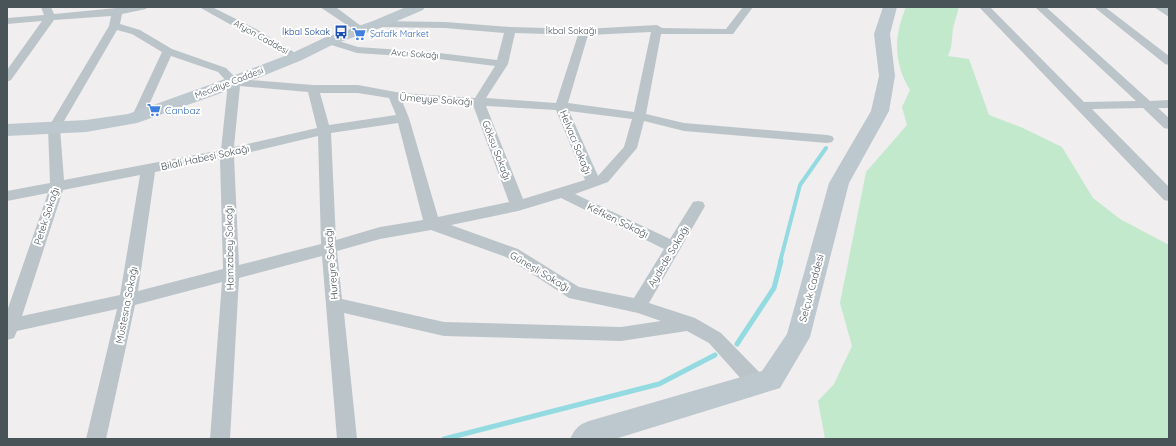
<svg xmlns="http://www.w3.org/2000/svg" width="1176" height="446" viewBox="0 0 1176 446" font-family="Quicksand,sans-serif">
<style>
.green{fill:#c2e9cc}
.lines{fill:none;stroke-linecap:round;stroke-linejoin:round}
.stream-far1{stroke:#94dbe1;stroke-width:4}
.stream{stroke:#94dbe1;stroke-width:5}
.street{fill:#bbc4c9;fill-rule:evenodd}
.secondary{fill:#bcc7ce;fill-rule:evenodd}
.labels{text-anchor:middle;stroke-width:4;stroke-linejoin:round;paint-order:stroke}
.far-street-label{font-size:9px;fill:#495459;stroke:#fff}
.far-transit-label{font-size:9px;fill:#164399;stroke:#fff;text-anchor:end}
.far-shop-label{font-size:9px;fill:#366cbe;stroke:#fff;text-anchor:start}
.street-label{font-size:10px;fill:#495459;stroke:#fff}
.shop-label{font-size:10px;fill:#366cbe;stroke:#fff;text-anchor:start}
</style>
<rect width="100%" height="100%" fill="#f1eeef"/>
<path class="green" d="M906 7H959L953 28 951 48 948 56 969 59 989 115 1023 128 1062 147 1093 198 1120 219 1169 245V439H825L818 401 834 384 852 346 840 303 866 172 907 125 902 107 910 90C893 62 894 36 906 7Z"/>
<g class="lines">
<path class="stream-far1" d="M780 262 800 185 826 148"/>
<path class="stream" d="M737 344 774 288 781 261
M444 439 659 384 715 355"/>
<path class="street" d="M41 7H51L54 14 127 7H147L146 9 122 14 120 24 140 30 172 49 226 68 237 79 313 85H358L401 93 475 98 495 66 431 58 357 53 325 43 324 41 329 38 358 47 431 52 497 60 504 33 445 28 378 27 373 24 378 21 445 22 510 27 584 29 657 25 662 28 726 29 743 7H753L733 34H661L646 114 684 123 827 135 832 136 834 139 832 142 827 143 684 131 644 121 637 148 608 182 575 194 670 239 693 202 698 201 703 202 705 206 649 303 695 318 721 333 765 378 767 384 765 390 758 392 751 390 709 343 687 331 621 341 444 336 344 313 357 439H337L322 256 239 278 230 439H210L222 282 135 305 106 439H86L117 309 17 331 14 338 7 340V311L48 193 7 201V191L50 183 48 128 109 26 111 16 54 20 11 80 7 82V70L42 21 7 24V18L44 15ZM117 30 132 34 162 52 132 116 134 119 138 120 144 116 171 56 218 72 228 83 221 150 64 180 60 128ZM651 32 634 112 568 103 588 35ZM515 33 578 35 556 103 486 98 508 64ZM240 86 308 92 317 128 234 147ZM320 93H358L389 98 396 115 329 125ZM402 101 473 105 509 202 438 217 409 118ZM486 106 556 110 585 180 523 199ZM569 111 632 119 624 147 598 176ZM398 123 423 220 380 227 336 240 331 133ZM318 136 321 244 239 265 234 156ZM220 159 223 269 138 291 155 172ZM140 175 120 295 22 316 63 190ZM561 198 664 249 634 298 579 287 518 249 451 225 518 211ZM431 230 506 257 569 298 638 313 661 321 621 327 444 322 342 299 337 251 380 239Z
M199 7H212L256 29 302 57 300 59H292Z
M320 7 337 8 365 29 364 31H356Z
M979 7H990L1084 102 1136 101 1035 7H1046L1150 101 1169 100V108H1158L1169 118V129L1164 128 1143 108 1092 109 1169 187V201L1164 200Z
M1094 7H1105L1169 56V65L1165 64Z
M1154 7H1166L1169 9V17Z"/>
<path class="secondary" d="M406 7H425L423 10 383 27 334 44 302 60 221 93 137 123 86 132 7 136V124L86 120 128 114 209 85 290 54 324 38 373 21Z
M883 7H897L890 34 895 76 889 111 849 183 810 337 780 388 615 439H570C575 429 578 425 589 421L762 371 787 334 829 183 871 111 879 76 874 34Z"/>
</g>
<defs>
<g id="bus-bare" transform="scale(1.08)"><path d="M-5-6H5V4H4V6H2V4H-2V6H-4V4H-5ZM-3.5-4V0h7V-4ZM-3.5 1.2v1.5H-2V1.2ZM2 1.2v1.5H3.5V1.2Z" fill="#1a4fb4" stroke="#fff" stroke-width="2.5" paint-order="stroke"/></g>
<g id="supermarket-bare" transform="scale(1.08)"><path d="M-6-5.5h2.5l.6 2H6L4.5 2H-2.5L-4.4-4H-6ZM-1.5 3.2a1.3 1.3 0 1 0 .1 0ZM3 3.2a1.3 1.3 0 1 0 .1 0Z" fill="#3f7fe0" stroke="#fff" stroke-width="2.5" paint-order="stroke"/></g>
</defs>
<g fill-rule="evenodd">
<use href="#bus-bare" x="341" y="32"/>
<use href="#supermarket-bare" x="359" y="34"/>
<use href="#supermarket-bare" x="154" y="110"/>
</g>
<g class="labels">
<g class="far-street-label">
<text x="571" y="34">İkbal Sokağı</text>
<text transform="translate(261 37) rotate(29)" y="3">Afyon Caddesi</text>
<text transform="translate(415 54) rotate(4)" y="3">Avcı Sokağı</text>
<text transform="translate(229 83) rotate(-21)" y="3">Mecidiye Caddesi</text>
</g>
<g class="far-transit-label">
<text x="330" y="35">İkbal Sokak</text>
</g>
<g class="far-shop-label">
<text x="370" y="37">Şafafk Market</text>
</g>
<g class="street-label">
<text transform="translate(436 99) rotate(4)" y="4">Ümeyye Sokağı</text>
<text transform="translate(576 142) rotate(68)" y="4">Helvacı Sokağı</text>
<text transform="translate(497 150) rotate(69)" y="4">Göksu Sokağı</text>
<text transform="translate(205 157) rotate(-12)" y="4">Bilali Habeşi Sokağı</text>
<text transform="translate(46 216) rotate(-72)" y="4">Petek Sokağı</text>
<text transform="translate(618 220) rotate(26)" y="4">Kefken Sokağı</text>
<text transform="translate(229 248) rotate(-91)" y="4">Hamzabey Sokağı</text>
<text transform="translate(668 256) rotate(-59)" y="4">Aydede Sokağı</text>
<text transform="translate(331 264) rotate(-95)" y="4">Hureyre Sokağı</text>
<text transform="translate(540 271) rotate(31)" y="4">Güneşli Sokağı</text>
<text transform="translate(811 288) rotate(-75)" y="4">Selçuk Caddesi</text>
<text transform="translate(126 305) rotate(-79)" y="4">Müstesna Sokağı</text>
</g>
<g class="shop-label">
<text x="165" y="114">Canbaz</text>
</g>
</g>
<rect width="1176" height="446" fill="none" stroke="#495459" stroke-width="16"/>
</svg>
